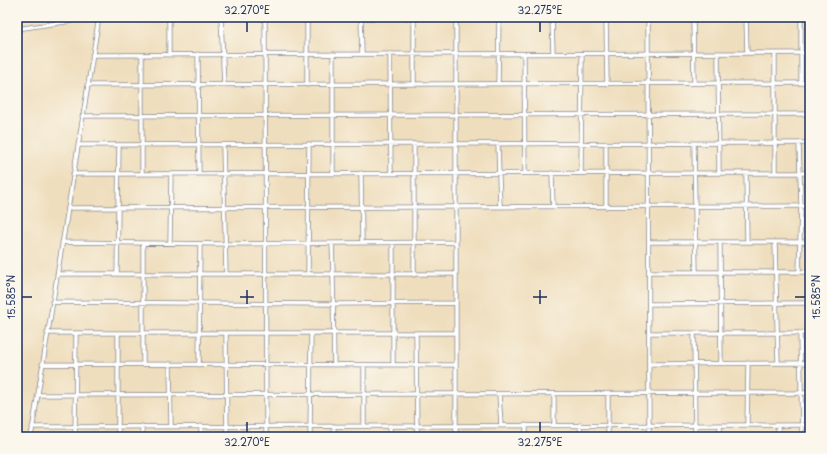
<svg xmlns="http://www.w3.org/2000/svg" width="827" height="454" viewBox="0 0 827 454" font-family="'Playpen Sans',sans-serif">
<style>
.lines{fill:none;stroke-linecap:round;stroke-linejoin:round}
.minor-casing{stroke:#85868e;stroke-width:5}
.minor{stroke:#fff;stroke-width:3.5}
.ticks{fill:none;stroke:#1b2f5e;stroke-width:1.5}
.neatline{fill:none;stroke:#1b2f5e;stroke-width:1.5}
.ticks-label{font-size:10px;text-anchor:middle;fill:#1b2f5e}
</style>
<rect width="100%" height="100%" fill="#fbf7ec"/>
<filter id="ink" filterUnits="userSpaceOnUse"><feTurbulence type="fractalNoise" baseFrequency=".025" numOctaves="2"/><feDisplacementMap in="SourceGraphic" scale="8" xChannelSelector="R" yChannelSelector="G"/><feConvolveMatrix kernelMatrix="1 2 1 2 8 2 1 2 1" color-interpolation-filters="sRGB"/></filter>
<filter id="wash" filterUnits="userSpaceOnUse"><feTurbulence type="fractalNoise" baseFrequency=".012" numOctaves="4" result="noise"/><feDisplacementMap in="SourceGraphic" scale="16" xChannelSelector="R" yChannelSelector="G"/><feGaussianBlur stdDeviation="0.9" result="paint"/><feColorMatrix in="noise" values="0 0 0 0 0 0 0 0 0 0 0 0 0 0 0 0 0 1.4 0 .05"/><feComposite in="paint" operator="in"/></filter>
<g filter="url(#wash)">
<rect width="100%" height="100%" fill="#efdebd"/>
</g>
<g filter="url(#ink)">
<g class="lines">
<g class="minor-casing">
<path id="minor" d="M169 17V55
M265 17 266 437
M361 17 362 54
M414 17V84
M552 17 553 54
M606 17 607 84
M648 17 649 437
M693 17 694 83
M746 17 747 53
M801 17V83
M221 18 224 85
M307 18V85
M17 29 99 17
M718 53 719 173
M775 53V173
M198 54 199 174
M333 54V174
M390 54 391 173
M524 54 525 173
M92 55 810 53
M142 55V174
M498 84 499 17
M87 85 810 83
M82 116 810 114
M606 143V207
M694 143 696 272
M799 143 801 206 799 272
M414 144V275
M498 144 500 207
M78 145 810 143
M223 145 226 274
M361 173 362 243
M552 173 553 207
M581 173 582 54
M746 173 747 242
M73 174 810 173
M68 208 810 206
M62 242 226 244 456 242
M649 242H810
M720 242 721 363
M775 242 778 363
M170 243 171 174
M332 244C334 284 333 324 334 365
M649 272H810
M57 274H456
M117 274 119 145
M308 274 309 144
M52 302 334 304 456 303
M649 304 810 303
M47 333H456
M118 333V437
M226 333 227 437
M416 333 417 437
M649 333H810
M694 333 695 437
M800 333 802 437
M42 364 456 365
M143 364V243
M170 364 171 426
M649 364 810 363
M199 365 200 244
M364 365V426
M393 365V243
M499 394 501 425
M554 394V425
M37 395 810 393
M526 425V437
M580 425 581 437
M747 425 748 363
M142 426V437
M201 426V437
M390 426V437
M32 427 810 425
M31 437 99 17 361 18 756 17
M75 437 76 333
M310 437 311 333
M334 437V426
M456 437V17
M608 437V394
M720 437V425
M778 437V425"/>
</g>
<use href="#minor" class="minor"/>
</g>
</g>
<path class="ticks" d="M247 22V32M540 22V32M247 290V304M540 290V304M22 297H32M240 297H254M533 297H547M795 297H805M247 422V432M540 422V432"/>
<rect width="827" height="454" fill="none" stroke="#fbf7ec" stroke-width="44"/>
<rect x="22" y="22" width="783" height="410" class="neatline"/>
<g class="ticks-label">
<text x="247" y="14">32.270°E</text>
<text x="540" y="14">32.275°E</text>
<text transform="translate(11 297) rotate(-90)" y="4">15.585°N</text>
<text transform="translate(816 297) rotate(-90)" y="4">15.585°N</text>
<text x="247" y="446">32.270°E</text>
<text x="540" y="446">32.275°E</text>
</g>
</svg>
